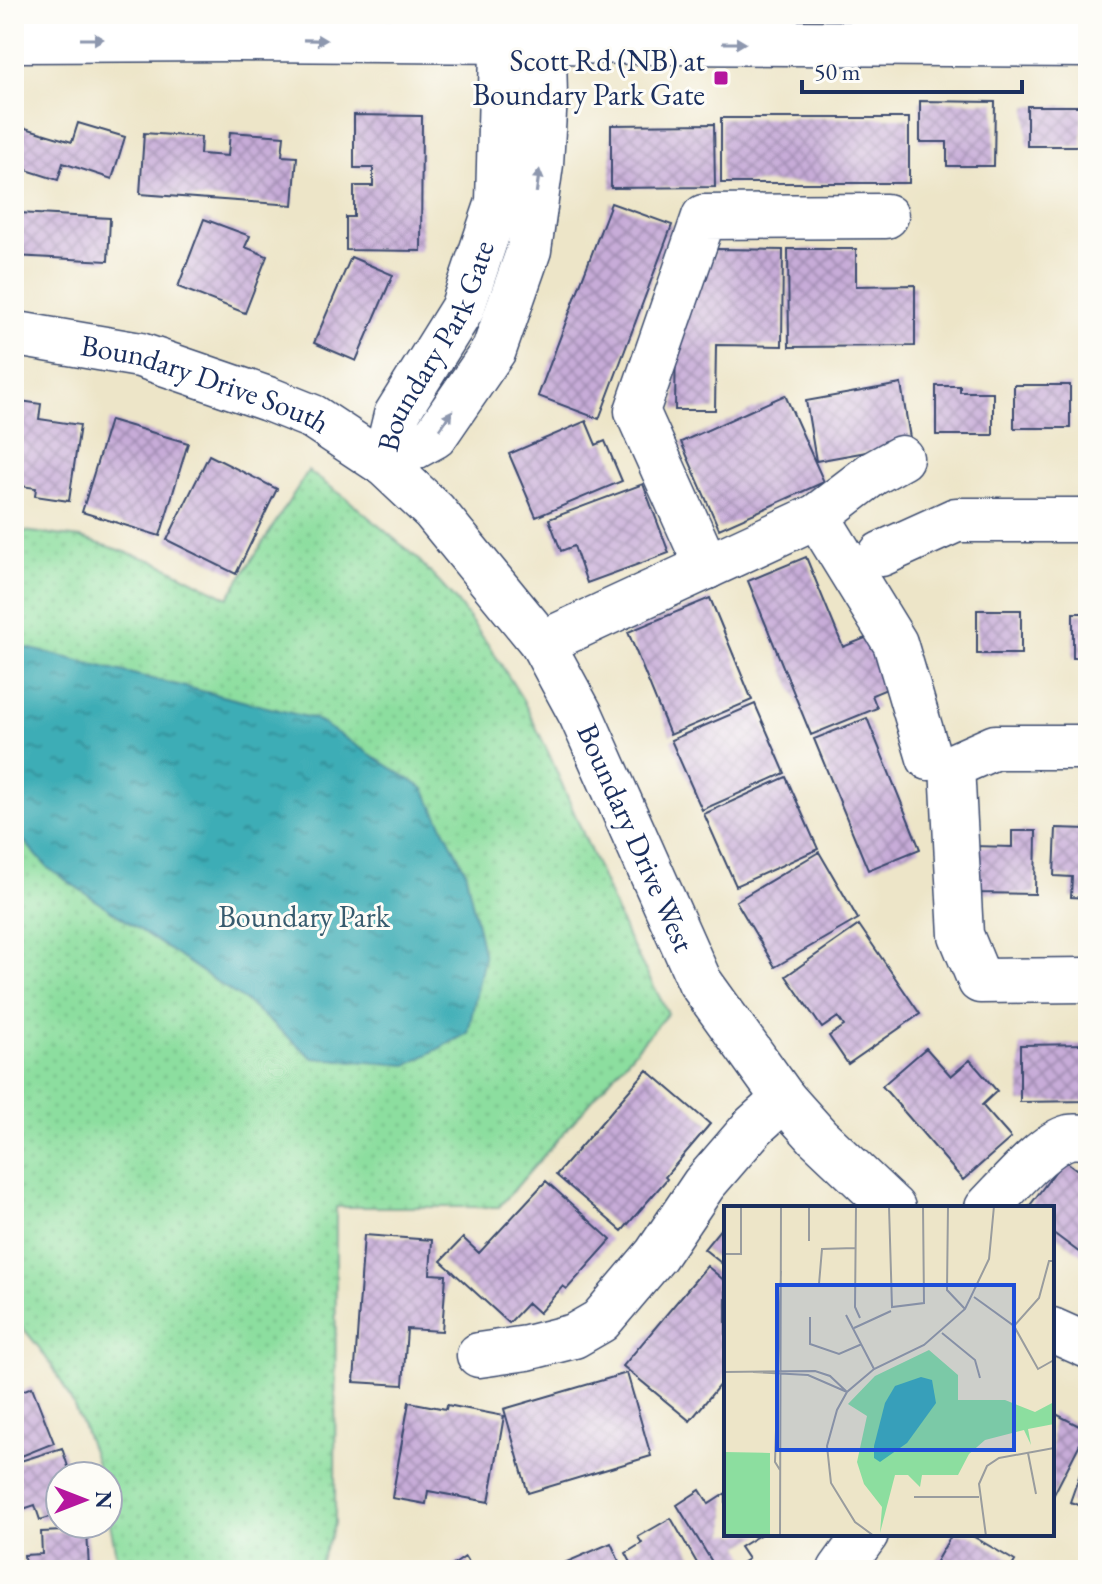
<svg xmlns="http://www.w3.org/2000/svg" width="1102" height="1584" viewBox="0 0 1102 1584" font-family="'EB Garamond',serif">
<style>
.park{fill:url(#park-dots);stroke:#54867e;stroke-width:2}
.water{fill:url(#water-ripples);stroke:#2c6e8a;stroke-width:2}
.building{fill:url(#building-cross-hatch)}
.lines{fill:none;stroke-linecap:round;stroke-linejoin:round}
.minor-casing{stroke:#3a4a6e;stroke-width:47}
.major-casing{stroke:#3a4a6e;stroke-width:47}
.minor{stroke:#fff;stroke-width:44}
.major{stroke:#fff;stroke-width:44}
.oneway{fill:#8d97ae}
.poi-dot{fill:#b5179e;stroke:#fdfcf7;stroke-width:3}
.labels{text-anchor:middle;stroke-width:6;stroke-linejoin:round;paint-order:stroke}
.poi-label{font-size:30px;fill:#1b2f5e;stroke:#fdfcf7;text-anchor:end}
.street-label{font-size:30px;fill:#1b2f5e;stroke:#fdfcf7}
.park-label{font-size:30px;fill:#375b6e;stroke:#fdfcf7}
.inset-road{fill:none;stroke:#999c9e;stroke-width:2}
.view{fill:#1d4ed8;fill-opacity:0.15;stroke:#1d4ed8;stroke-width:4}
.inset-edge{fill:none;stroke:#1b2f5e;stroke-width:4}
</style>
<defs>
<pattern id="park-dots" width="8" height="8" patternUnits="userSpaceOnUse" patternTransform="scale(2)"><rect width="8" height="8" fill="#8cde9f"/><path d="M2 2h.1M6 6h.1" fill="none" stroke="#78bf8b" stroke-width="1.8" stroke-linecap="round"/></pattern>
<pattern id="water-ripples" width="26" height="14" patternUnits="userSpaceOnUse" patternTransform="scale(2)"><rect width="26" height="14" fill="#3cadb6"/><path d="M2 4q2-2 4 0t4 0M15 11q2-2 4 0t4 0" fill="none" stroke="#328d97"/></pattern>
<pattern id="building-cross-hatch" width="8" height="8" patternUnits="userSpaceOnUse" patternTransform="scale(2)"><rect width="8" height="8" fill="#c7acd8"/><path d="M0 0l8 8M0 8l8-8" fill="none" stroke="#a18cb2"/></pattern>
</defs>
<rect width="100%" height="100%" fill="#fdfcf7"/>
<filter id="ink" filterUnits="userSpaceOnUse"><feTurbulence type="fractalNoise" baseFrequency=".0125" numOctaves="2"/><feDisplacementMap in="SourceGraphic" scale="16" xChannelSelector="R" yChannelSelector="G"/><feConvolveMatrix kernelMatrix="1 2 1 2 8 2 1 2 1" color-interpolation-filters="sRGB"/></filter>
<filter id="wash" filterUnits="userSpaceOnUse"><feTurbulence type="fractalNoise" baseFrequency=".006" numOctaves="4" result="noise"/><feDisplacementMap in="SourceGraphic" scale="32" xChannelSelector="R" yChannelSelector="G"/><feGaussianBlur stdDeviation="1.8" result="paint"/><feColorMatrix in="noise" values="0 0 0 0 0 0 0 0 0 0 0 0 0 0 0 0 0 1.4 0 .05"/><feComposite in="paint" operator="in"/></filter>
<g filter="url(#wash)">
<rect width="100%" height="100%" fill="#ede5c8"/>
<path class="park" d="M308 471 346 498 417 558 457 602 492 650 523 700 549 754 627 936 668 1013 499 1207H336L335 1524 317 1570H119L108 1513V1476H100C83 1419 57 1361 14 1319V530L81 538 157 562 228 598Z"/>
<path class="water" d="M14 647 27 648 315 719 424 789 465 870 484 957 468 1033 408 1065 313 1058 245 1001 48 868 14 830Z"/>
<g id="blocks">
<path class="building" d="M920 101 995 102 994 166H947V142H920Z
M1027 106H1082V146H1027Z
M354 115 422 116 421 251 346 250V217H354V186H373V168H354Z
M721 118H909V183H721Z
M78 123 125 137 112 179 63 163 58 180 14 166V154L22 127 72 142Z
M714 124 715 187 611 188V125Z
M230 132 284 136 282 156 297 157 293 205 140 194 144 133 201 137 200 154 228 156Z
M611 203 672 225 599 419 538 396Z
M18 213 110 218 108 261 15 256Z
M204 219 250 236 245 247 267 256 245 313 178 287Z
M716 249 783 250 782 346 716 345 715 410H675L676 337Z
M788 249H856V286L915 285V346L789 347Z
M351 257 393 275 356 361 314 343Z
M901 384 911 444 816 461 806 401Z
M1014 385H1070V428H1014Z
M936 386H960V392H993V435H936Z
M785 395 824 482 719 529 681 442Z
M14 400 41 404 39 419 80 425 69 501 35 496 36 488 14 485Z
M110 420 188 443 160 536 82 512Z
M586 421 596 445 605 441 622 481 536 517 509 454Z
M209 455 277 489 236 574 167 540Z
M643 484 669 553 587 583 574 546 561 551 549 519Z
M806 557 843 647 873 635 894 686 872 695 877 708 811 735 748 581Z
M710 598 752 700 670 735 628 632Z
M977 610H1021V654H977Z
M1073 613H1088V658H1073Z
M755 704 785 773 702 810 671 740Z
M867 718 920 849 868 870 814 739Z
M786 777 818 849 736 886 704 814Z
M1056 828 1088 829V898L1071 897 1072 877 1054 876Z
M1012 831H1036L1035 894 972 893 973 846 1012 847Z
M819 852 858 919 775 967 736 901Z
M859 925 920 1014 848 1064 829 1036 844 1026 838 1017 822 1028 786 976Z
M1088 1044V1101L1020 1102V1045Z
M926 1048 951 1076 970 1060 997 1091 982 1105 1011 1138 963 1180 882 1086Z
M647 1070 710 1124 665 1177 667 1179 622 1231 556 1175Z
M1064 1160 1088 1178V1259L1052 1232V1208H1028Z
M546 1181 611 1240 567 1289 563 1286 539 1313 528 1303 509 1323 441 1261 463 1238 479 1253Z
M726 1222V1267L704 1249Z
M364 1235 432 1240 430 1274 446 1275 442 1331 407 1329 403 1385 354 1382Z
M707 1266 726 1282V1377L690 1421 623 1366Z
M627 1373 651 1456 528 1493 504 1409Z
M32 1387 54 1443 14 1459V1394Z
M409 1402 446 1409 447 1405 504 1416 489 1502 428 1491 426 1504 392 1498Z
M1052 1412 1087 1430 1052 1498Z
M62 1448 71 1476H60V1514L40 1520 35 1505 14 1512V1463Z
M1088 1451V1508L1070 1502Z
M700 1490 709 1504 726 1493V1534H761L740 1547 748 1559 730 1570H717L677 1505Z
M671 1518 701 1570H635L626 1553 642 1543 638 1537Z
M87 1530 89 1570H25L24 1555 42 1554 41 1532Z
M952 1534H969L1015 1561 1010 1570H931Z
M611 1543 623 1570H564L562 1564Z
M465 1557 473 1570H446Z"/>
</g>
</g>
<g filter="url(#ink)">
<use href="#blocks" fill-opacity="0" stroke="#3a4a6e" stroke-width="2"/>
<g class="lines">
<g class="minor-casing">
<g id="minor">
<path id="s1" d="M14 335H23L140 355 268 399 313 417 384 464 434 511 542 643 581 715 700 982 784 1099 818 1137 893 1208"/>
<path d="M384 464 435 436 494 350 529 250 541 164 545 96 543 14"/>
<path id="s2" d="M384 464 396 415 462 309 498 202 503 14"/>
<path d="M817 516 895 643 929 758"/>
<path d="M881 554 956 520H1088"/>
<path d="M707 567 637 411 704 217 886 216"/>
<path d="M542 643 817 516 872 474 901 458"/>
<path d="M1088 747H995L952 766 961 935 980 981 1088 980"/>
<path d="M987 1208C1006 1189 1044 1143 1069 1137 1075 1136 1082 1137 1088 1137"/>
<path d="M1052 1330 1088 1346"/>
<path d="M479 1355 527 1348 574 1336 600 1321 656 1255 704 1184 754 1126 784 1099"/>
<path d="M840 1570 866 1534"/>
</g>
</g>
<g class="major-casing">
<path id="major" d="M14 40 237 39 1088 45"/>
</g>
<use href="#minor" class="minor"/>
<use href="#major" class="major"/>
</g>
<defs><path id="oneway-solid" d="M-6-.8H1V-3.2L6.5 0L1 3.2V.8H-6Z" transform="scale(2)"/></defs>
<g class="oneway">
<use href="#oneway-solid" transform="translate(92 39)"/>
<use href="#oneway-solid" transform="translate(315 40) rotate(1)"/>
<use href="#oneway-solid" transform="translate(734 43)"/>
<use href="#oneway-solid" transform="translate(538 181) rotate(-82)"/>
<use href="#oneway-solid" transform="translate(446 420) rotate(-56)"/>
</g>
</g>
<rect class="poi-dot" x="713" y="70" width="16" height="16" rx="4"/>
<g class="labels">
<g class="poi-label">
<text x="705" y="71">Scott Rd (NB) at<tspan x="705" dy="34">Boundary Park Gate</tspan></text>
</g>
<g class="street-label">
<text dy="10" stroke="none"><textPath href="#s2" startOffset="130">Boundary Park Gate</textPath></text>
<text dy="10" stroke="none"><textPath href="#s1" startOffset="198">Boundary Drive South</textPath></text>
<text dy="10" stroke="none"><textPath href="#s1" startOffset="852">Boundary Drive West</textPath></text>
</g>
<g class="park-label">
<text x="304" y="927">Boundary Park</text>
</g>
</g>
<g transform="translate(724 1206)">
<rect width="330" height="330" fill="#ede5c8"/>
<path d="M205 144 234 169V194H281L311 206 330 196V218L304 223 307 239 300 224 261 234 245 248 234 269H198L196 281 184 269H171L156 327 158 301 140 278 133 256 143 210 124 198 151 170ZM0 246 46 247V330H0Z" fill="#8cde9f"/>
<path d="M197 171 208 174 212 197 183 237 156 256 150 252V240L161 197 171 180Z" fill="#3cadb6"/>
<path class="inset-road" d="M132 0 131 101 136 112M165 0 168 101 200 97 199 0M224 0 223 84 241 103M85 35V0M0 48H17V0M60 79 95 78 98 43 131 42M250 91 290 120 314 163 330 154M122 109 150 163M86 111V138L115 148 138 138M290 120 315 92 325 55H330M130 122 167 105M218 127 251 154 256 172M0 166 91 165 106 170 123 186M29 166 84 169 123 186M304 247 312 288M56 264 51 256 57 65M190 291H255M56 330 57 0M150 330 131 316 107 277 103 240 113 204 123 186 150 163 200 139 241 103 265 53 270 0M262 330 255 278 263 260 275 252 330 242"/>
<path class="view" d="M53 79H290V244H53Z"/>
<rect width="330" height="330" class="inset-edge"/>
</g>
<rect width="1102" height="1584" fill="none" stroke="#fdfcf7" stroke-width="48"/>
<g transform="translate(84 1500) rotate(90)"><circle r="38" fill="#fdfcf7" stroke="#a3aaba" stroke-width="2"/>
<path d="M0-6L14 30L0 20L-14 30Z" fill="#b5179e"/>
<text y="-12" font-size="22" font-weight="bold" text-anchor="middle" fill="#1b2f5e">N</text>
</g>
<path d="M802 80v12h220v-12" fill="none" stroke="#1b2f5e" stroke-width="4"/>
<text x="814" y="80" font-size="24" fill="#1b2f5e" stroke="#fdfcf7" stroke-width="6" paint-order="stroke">50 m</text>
</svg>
